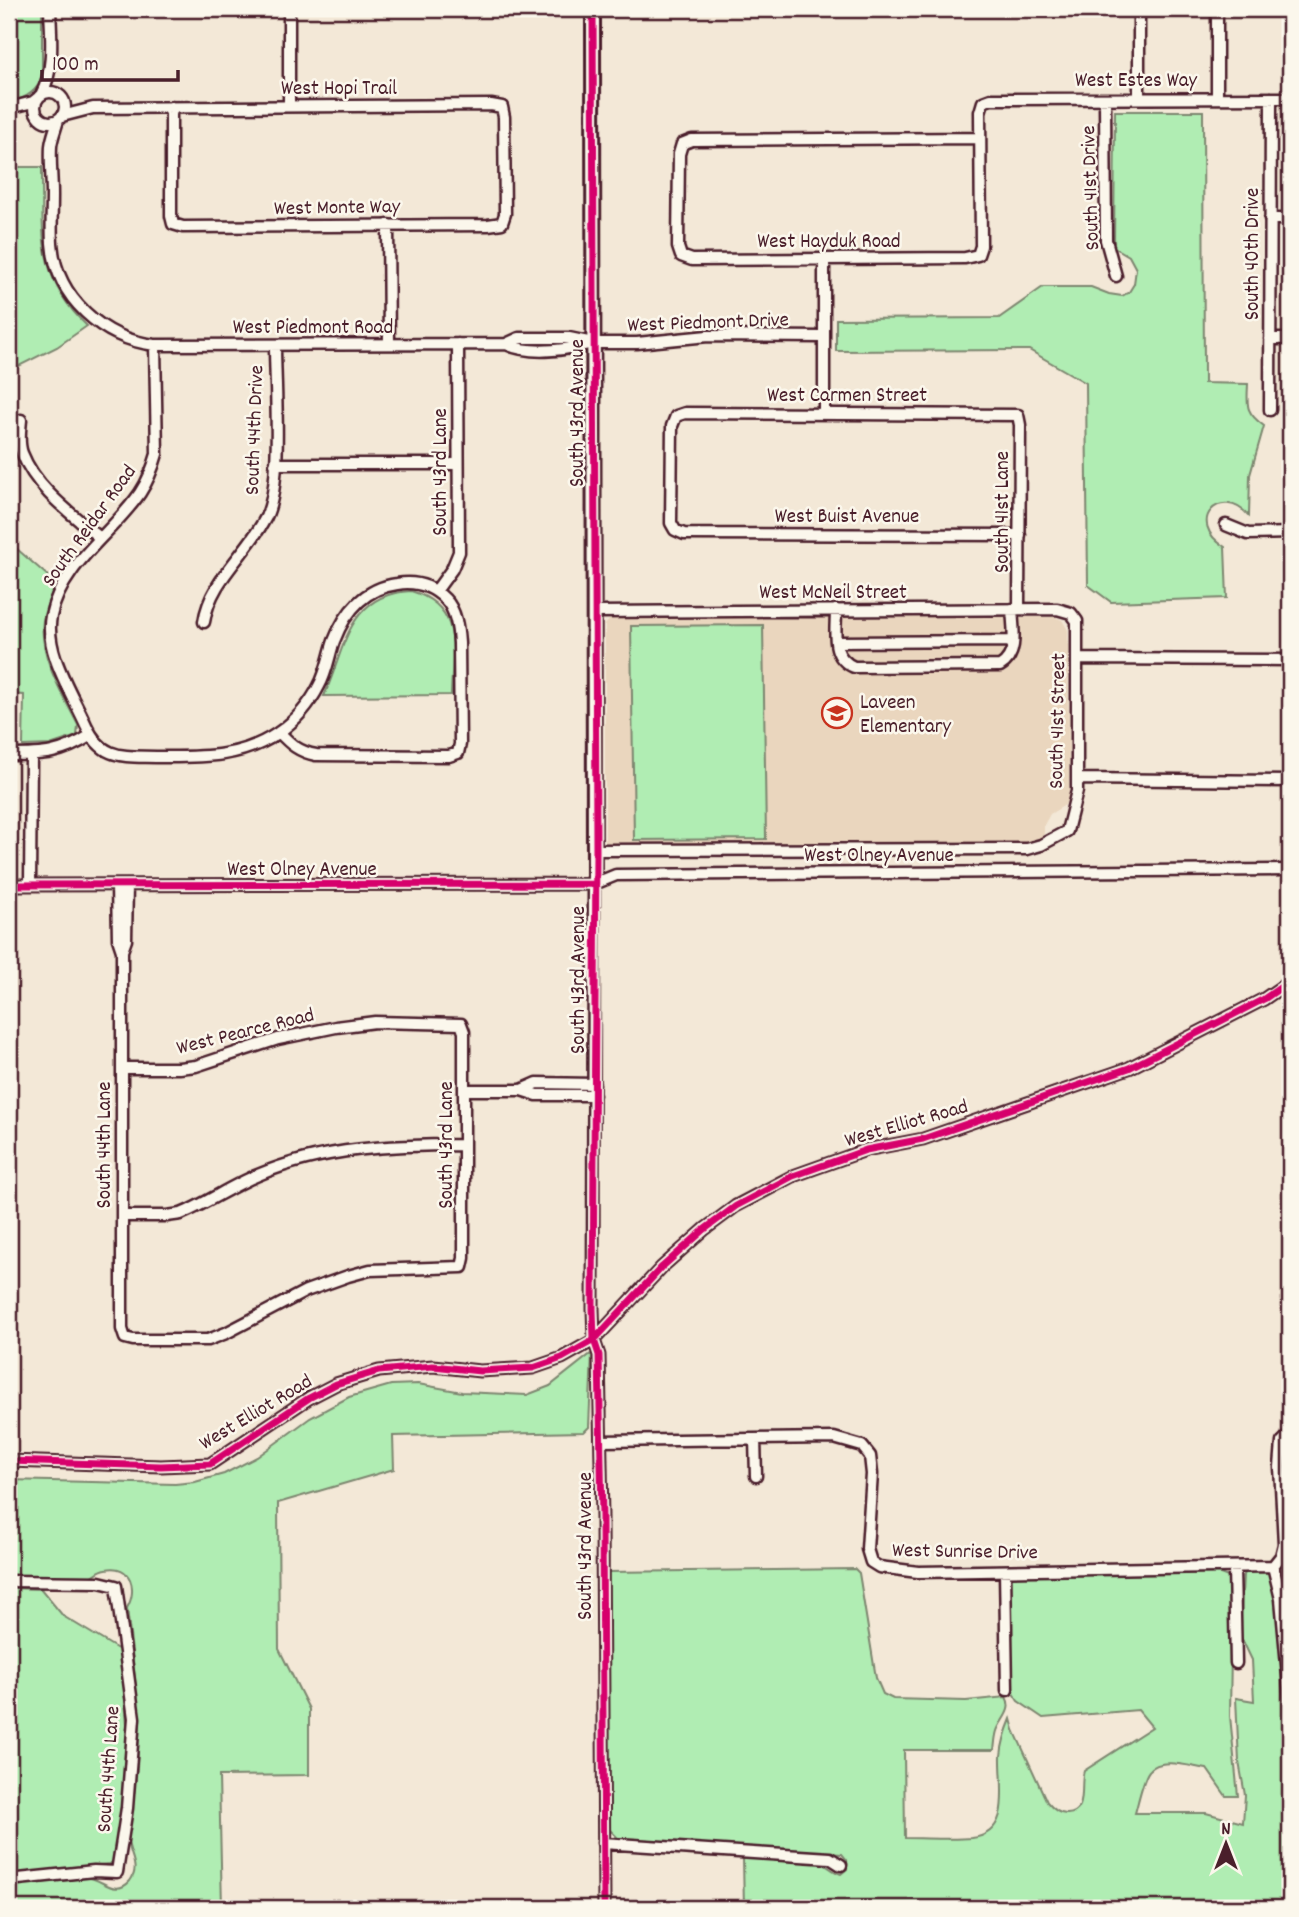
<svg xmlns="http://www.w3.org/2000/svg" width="1299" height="1917" viewBox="0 0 1299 1917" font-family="Dekko,sans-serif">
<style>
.built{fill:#ead6be}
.green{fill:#b0edb3;stroke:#7d866f;stroke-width:2}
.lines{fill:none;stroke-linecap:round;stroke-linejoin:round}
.minor-casing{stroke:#4a1f2b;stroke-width:15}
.tertiary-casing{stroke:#4a1f2b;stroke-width:18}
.minor{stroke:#fbf7ec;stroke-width:10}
.tertiary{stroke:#fbf7ec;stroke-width:12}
.cycleway-casing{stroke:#fbf7ec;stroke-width:11}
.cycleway{stroke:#d6006c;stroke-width:7}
.labels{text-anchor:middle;stroke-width:5;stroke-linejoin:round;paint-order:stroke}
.street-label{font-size:21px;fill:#4a1f2b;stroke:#fbf7ec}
.poi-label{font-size:21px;fill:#4a1f2b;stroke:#fbf7ec;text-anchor:start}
</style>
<rect width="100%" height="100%" fill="#f3e8d7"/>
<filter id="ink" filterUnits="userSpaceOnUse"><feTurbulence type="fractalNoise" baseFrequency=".0143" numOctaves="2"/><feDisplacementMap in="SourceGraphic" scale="14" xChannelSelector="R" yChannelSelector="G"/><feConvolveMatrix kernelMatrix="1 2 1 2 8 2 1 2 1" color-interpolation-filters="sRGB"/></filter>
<g filter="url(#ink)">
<path class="built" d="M1055 617 1062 620 1068 630 1069 797 1065 805 1050 814 1044 825V834L1035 843 605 845V625L611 618Z"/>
<path class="green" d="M9 9H42V76C39 90 25 99 12 101L9 82Z
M1115 111H1203L1204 383 1248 384C1247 406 1245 412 1264 426L1250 475 1249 516C1221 484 1184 522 1225 547L1227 598 1111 602 1088 585 1086 383 1029 350 836 351V319L999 318 1043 287H1091L1109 294 1122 296 1129 292 1134 284 1136 269 1129 256 1114 247Z
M9 167H42C43 232 36 278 87 326L57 347 9 371Z
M9 542 56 583C51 595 45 607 43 620 39 657 62 693 78 725L77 736 50 745 23 746 24 695 9 694Z
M411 591C464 607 452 650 451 695L324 696C345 651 346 594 411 591Z
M763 625 766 839 634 840 631 626Z
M592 1353 589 1427 584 1432 393 1436 394 1469 278 1503 279 1649 309 1709V1775L219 1776 222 1908H9V1885C29 1884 49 1882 69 1880 75 1879 84 1876 90 1878 103 1880 116 1897 130 1881 141 1867 129 1855 128 1840L137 1767 140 1723 127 1608C138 1590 131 1563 106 1569 98 1570 94 1577 86 1578 61 1580 34 1577 9 1576V1480L175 1484 195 1482 224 1474 257 1457 310 1418 349 1397 391 1385 418 1384 462 1392 527 1395 550 1386Z
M1290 1541V1665L1283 1582Z
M855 1569 859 1573 876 1678 883 1694 893 1699 966 1701 1006 1697C1014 1710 1001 1719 997 1731 995 1737 995 1744 994 1750H904L905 1838C927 1838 950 1840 972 1838 1013 1833 1000 1786 1001 1756 1002 1743 1006 1731 1011 1719L1014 1730 1047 1802C1052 1808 1058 1814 1066 1814 1089 1815 1079 1784 1084 1771L1152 1727 1138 1710 1043 1718 1018 1701 1011 1690 1009 1574 1218 1573 1228 1577 1232 1584 1230 1716 1238 1796H1226L1207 1769C1192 1767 1160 1756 1149 1771 1143 1778 1138 1803 1135 1813H1206L1243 1823 1245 1795 1239 1762 1236 1698 1254 1701 1252 1660 1240 1635 1243 1575 1245 1571H1267L1274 1580 1290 1726V1908H744L743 1858 816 1861C826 1863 832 1872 841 1874L847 1869V1860L842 1854 621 1841 609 1829 607 1572Z
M9 1588 41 1589 63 1616 121 1651 127 1724 126 1773 113 1861 110 1864 9 1874Z"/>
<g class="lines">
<g class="minor-casing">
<path id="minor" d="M289 9V106
M1217 9V98
M35 107a15 15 0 1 1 30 0a15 15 0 1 1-30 0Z
M41 95C55 69 51 37 50 9
M1105 99 1106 240 1116 276
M1139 99V9
M9 108 33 102 38 98
M62 116 93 108 491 105 502 107 504 117 505 214 502 223 488 225 183 227 173 224 171 216V107
M58 120C56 128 52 137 51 146 50 162 52 179 52 195 52 211 51 227 52 243 56 298 103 339 155 345L506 344C532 356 566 350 593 343
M980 138 692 140 682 144 679 154 678 247 681 256 692 260 965 258 978 255 981 246 980 112 983 102 991 99 1290 98
M1270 219H1290
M388 225 389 344
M824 259V414
M1270 339H1290
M506 344 519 338H569L593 343H637L708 336 824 337
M155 345 157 454C153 468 148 481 140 493 113 533 61 565 51 616 44 652 72 693 86 725 102 760 122 756 156 757 200 757 240 759 278 733 295 721 310 704 319 686 327 672 329 655 334 641 345 612 365 588 397 584 415 581 431 585 445 599 456 610 458 628 459 643L460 744 458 753 449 756 316 755C299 752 290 744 279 732
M1270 410 1271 98
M21 420C20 431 18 443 22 453 36 489 72 514 100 538
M275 464H458
M1226 525 1248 534 1290 533
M436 591 452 569 459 552 458 344
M1019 609 1020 425 1018 415 685 413 676 416 672 426 671 523 675 530 684 534 1020 535
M836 610C836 633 830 657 854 667L1000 666C1019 655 1013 628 1012 609
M595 612 1057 609 1071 613 1077 621V791L1067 831 1041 845 1027 849 596 850
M204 622C210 580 247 554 266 517 283 482 275 387 275 346
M836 642 1013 641
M1077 659 1290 660
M9 755C43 755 62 754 91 735
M1077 779 1290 781
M594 884 593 1309 594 1340 599 1355 602 1518 604 1908
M9 885 594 884 616 875 1290 870
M30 885 31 755
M117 885 118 939 122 951V1329L125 1338 133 1340H208L226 1333 306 1291 348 1276 370 1270 462 1267 464 1258V1032L461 1024 375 1022 336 1027 278 1039 196 1066 179 1068H122
M122 951 126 940 127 885
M464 1090H521L537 1095H594
M521 1090 537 1083 594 1084
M122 1216H167L181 1214C207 1203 231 1186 258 1175 324 1147 393 1145 464 1145
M755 1439 756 1476
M601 1441 834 1438 862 1446 870 1456 872 1474 867 1549 871 1562 879 1567 918 1572 1273 1566
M9 1461 161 1466 210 1464 309 1398 336 1384 379 1371 433 1366 480 1371 533 1368 562 1358 594 1340 662 1267 705 1229 736 1206 793 1176 866 1150 923 1139 1129 1068 1264 999 1290 981
M1273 1566 1281 1556 1284 1544 1280 1467 1282 1442 1290 1434
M1273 1566 1281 1599 1290 1698
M1234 1568 1236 1663
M1005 1571 1007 1690
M9 1581 99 1582 116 1586 134 1718 127 1808 117 1872 94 1871 9 1880
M603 1843 830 1858 841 1865"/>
</g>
<g class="tertiary-casing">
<path id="tertiary" d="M593 9 594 884"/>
</g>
<use href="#minor" class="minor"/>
<use href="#tertiary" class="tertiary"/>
<g class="cycleway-casing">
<path id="cycleway" d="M593 9 596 850 593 1309 594 1340 599 1355 602 1518 604 1908
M9 885 594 884
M9 1461 161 1466 210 1464 309 1398 336 1384 379 1371 433 1366 480 1371 533 1368 562 1358 594 1340 662 1267 705 1229 736 1206 793 1176 866 1150 923 1139 1129 1068 1264 999 1290 981"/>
</g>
<use href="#cycleway" class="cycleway"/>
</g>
</g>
<defs>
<g id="school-ring" transform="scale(1.575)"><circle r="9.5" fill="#fbf7ec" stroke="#c8321e" stroke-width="1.5"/><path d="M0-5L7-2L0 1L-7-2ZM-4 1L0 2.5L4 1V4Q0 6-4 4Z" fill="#c8321e"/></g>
</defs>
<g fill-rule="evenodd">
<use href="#school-ring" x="837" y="713"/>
</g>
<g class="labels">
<g class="street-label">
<text x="1136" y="86">West Estes Way</text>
<text x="339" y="94">West Hopi Trail</text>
<text transform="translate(1089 188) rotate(-92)" y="7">South 41st Drive</text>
<text transform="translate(337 206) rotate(-1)" y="7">West Monte Way</text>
<text x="829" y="247">West Hayduk Road</text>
<text transform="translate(1251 254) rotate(-90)" y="7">South 40th Drive</text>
<text transform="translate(708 321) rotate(-2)" y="7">West Piedmont Drive</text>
<text x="313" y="333">West Piedmont Road</text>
<text x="847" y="401">West Carmen Street</text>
<text transform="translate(576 413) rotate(-90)" y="7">South 43rd Avenue</text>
<text transform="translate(253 430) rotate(-88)" y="7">South 44th Drive</text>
<text transform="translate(439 472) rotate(-90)" y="7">South 43rd Lane</text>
<text transform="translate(1001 512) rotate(-90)" y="7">South 41st Lane</text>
<text x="847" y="522">West Buist Avenue</text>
<text transform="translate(88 525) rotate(-54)" y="7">South Reidar Road</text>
<text x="833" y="598">West McNeil Street</text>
<text transform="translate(1056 721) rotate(-89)" y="7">South 41st Street</text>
<text x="879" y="861">West Olney Avenue</text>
<text x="302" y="875">West Olney Avenue</text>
<text transform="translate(577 980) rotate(-90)" y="7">South 43rd Avenue</text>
<text transform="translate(245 1030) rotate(-14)" y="7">West Pearce Road</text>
<text transform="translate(906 1122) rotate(-16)" y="7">West Elliot Road</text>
<text transform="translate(103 1145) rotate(-90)" y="7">South 44th Lane</text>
<text transform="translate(445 1145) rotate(-90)" y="7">South 43rd Lane</text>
<text transform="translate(255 1411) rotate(-31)" y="7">West Elliot Road</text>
<text transform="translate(584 1546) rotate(-90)" y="7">South 43rd Avenue</text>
<text transform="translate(965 1550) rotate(1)" y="7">West Sunrise Drive</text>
<text transform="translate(107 1769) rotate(-86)" y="7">South 44th Lane</text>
</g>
<g class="poi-label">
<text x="860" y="708">Laveen<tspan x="860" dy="24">Elementary</tspan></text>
</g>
</g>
<rect width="1299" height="1917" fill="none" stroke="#fbf7ec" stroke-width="35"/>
<rect x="18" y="18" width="1264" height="1882" fill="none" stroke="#4a1f2b" stroke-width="2.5" filter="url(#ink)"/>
<g transform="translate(1226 1844)" stroke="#fbf7ec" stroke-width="5" paint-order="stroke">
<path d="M0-5L12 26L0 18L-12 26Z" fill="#4a1f2b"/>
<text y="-10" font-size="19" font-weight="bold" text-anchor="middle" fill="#4a1f2b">N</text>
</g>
<path d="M42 70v10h136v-10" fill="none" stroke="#4a1f2b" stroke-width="3.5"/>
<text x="52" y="70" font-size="21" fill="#4a1f2b" stroke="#fbf7ec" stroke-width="5" paint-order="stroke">100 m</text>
</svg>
